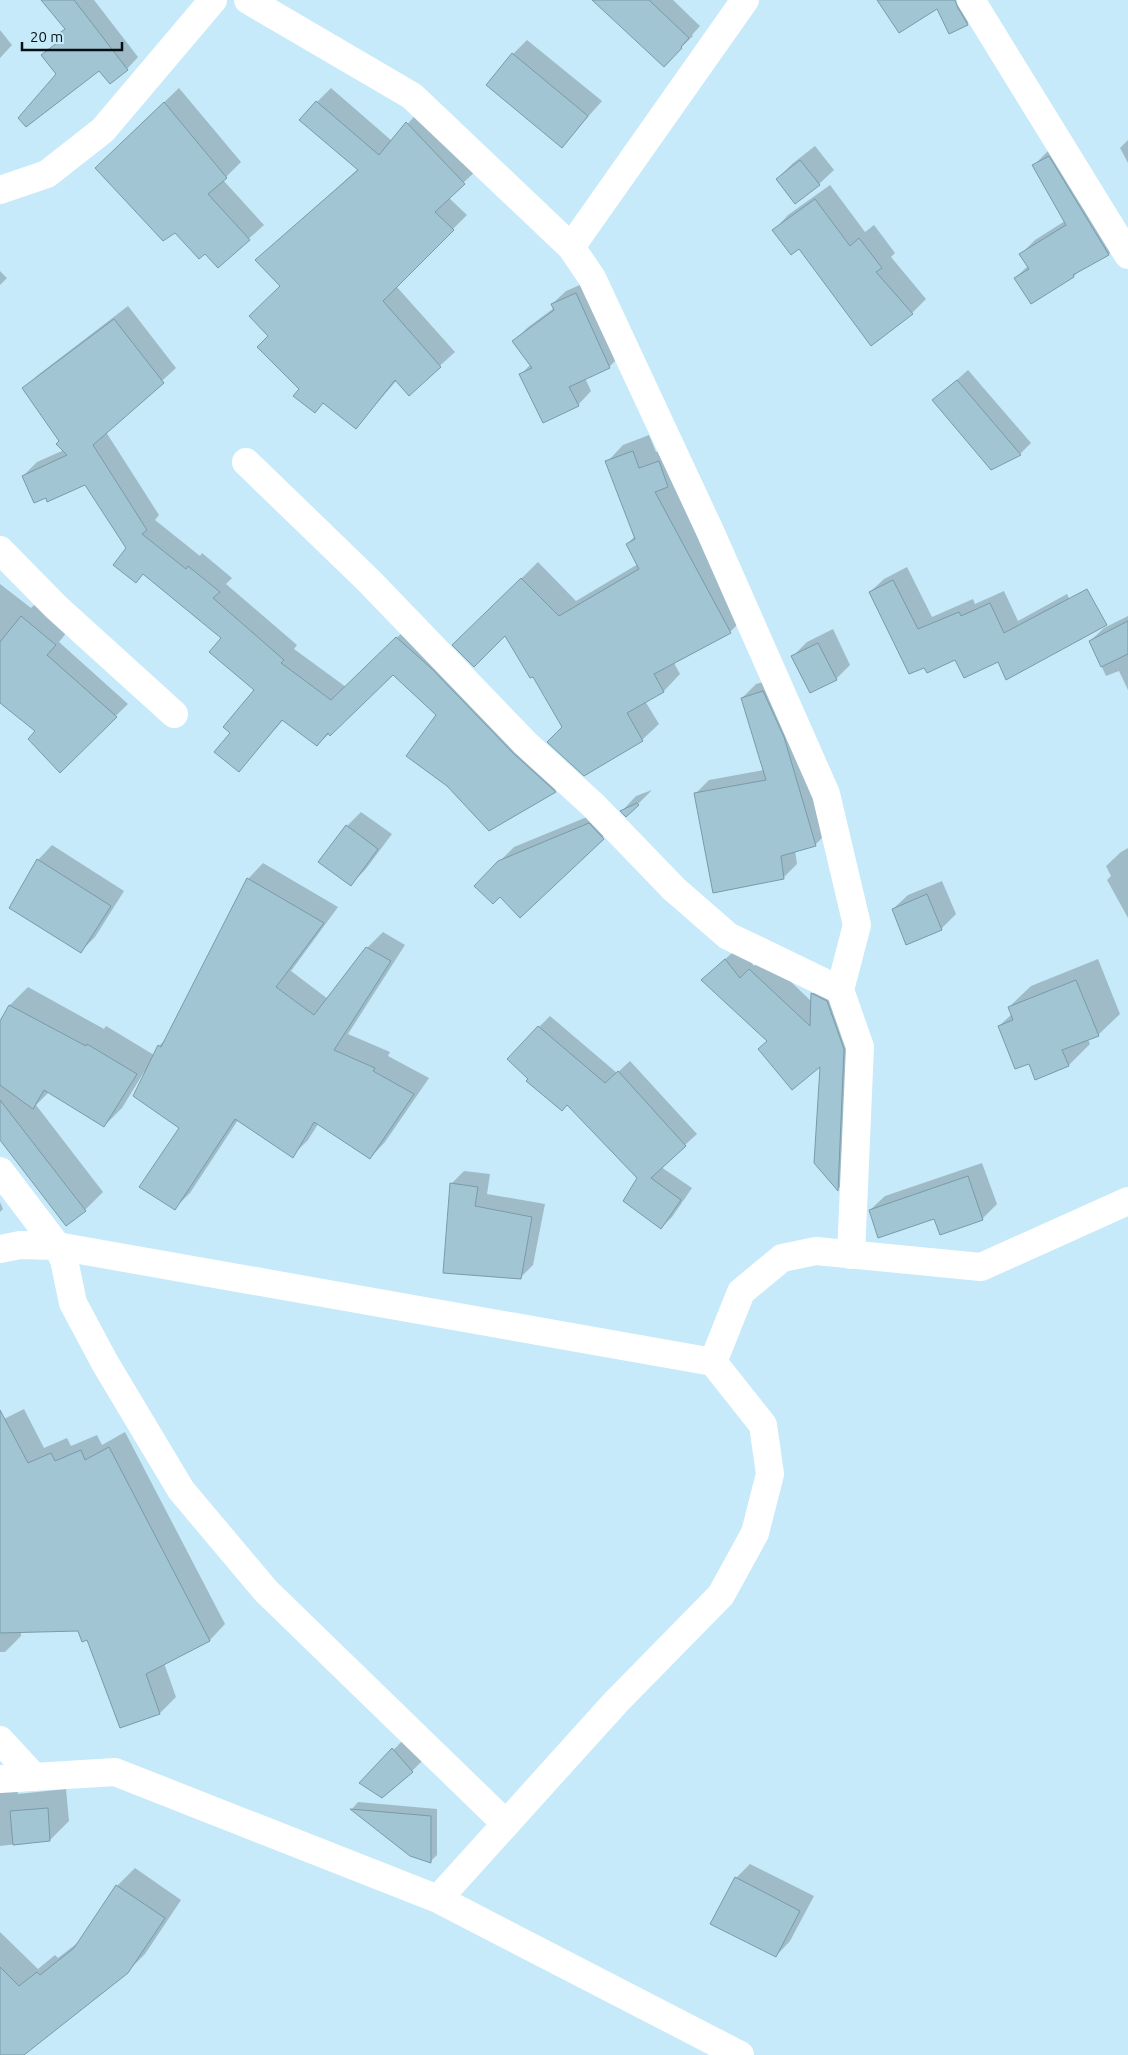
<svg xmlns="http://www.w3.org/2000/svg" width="1128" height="2055" viewBox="0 0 1128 2055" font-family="Ubuntu,sans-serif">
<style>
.shadow{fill:#0003}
.building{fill:#a2c5d4;stroke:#799ba9}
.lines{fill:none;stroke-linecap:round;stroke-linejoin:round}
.minor{stroke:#fff;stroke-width:28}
</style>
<rect width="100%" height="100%" fill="#c6eaf9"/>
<path class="shadow" d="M53 0H94L138 57 127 69 100 70 43 55 63 37 60 34 66 28Z
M594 0H673L700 26 692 35 693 36 663 65Z
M879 0H954L959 7 957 0H975L981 10 967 24 938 7Z
M0 30 12 45 0 58Z
M527 40 602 101 562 146 513 54Z
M179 88 241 162 223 180 264 225 218 266 111 153Z
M331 88 392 141 421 109 478 169 448 197 467 215 396 286 455 352 409 394 397 380 356 427 324 402 300 388 270 336 281 286 257 260 358 169 317 102Z
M1128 140V163L1120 148Z
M1063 142 1123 239 1109 254 1080 270 1074 276 1031 302 1015 278 1028 266 1021 254 1035 240 1065 221 1033 166 1048 151Z
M815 146 834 170 819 184 777 179 792 164Z
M830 185 865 232 874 225 895 253 891 257 926 299 912 313 799 247 774 230 788 215Z
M0 271 7 278 0 285Z
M589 281 622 354 609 367 585 378 591 391 578 405 521 374 531 364 514 341 527 328 554 308 552 304 566 291Z
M128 306 176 368 106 432 159 515 155 520 200 556 202 553 232 578 226 584 297 645 294 649 346 687 410 625 568 778 555 791 438 715 393 674 317 745 284 719 239 770 232 733 256 689 223 638 127 548 85 484 46 497 23 476 37 462 64 450 61 441 24 388 38 375Z
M968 370 1031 443 1020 454 934 400Z
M649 435 656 452 675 445 746 616 730 632 674 663 680 674 664 691 645 701 659 724 642 740 563 727 533 675 506 634 454 645 538 562 576 601 638 564 627 544 635 536 607 462 623 445Z
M907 567 932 617 973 599 975 604 1004 591 1018 621 1067 594 1084 630 999 661 956 658 870 592 884 579Z
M0 584 31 608 34 605 67 632 59 642 128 704 60 771 36 731 0 701Z
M1128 616V690L1119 671 1106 676 1090 641 1104 628Z
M833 629 850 665 836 679 793 656 807 642Z
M777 678 829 831 816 844 795 850 797 864 783 878 695 794 709 780 764 770 742 698 756 684Z
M652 790 638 804 622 811 636 796Z
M604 810 617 823 520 916 499 862 514 847Z
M361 812 392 834 365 870 351 884 347 826Z
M52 845 124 891 95 937 81 951 38 860Z
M1128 848V918L1107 880 1111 876 1106 866 1121 852Z
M263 863 338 907 291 971 328 999 367 948 383 932 405 945 348 1034 390 1052 388 1056 429 1078 385 1142 370 1158 318 1124 308 1140 292 1156 238 1120 190 1193 174 1209 181 1128 146 1073 144 1072 122 1108 104 1126 49 1092 36 1105 103 1192 85 1210 0 1138V1024L10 1005 28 987 104 1029 106 1026 154 1055 159 1046 168 1037 248 879Z
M942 881 956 914 941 929 893 909 908 895Z
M739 947 754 966 764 956 812 1002V994L825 981 857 1035 851 1176 838 1189 816 1162 822 1065 768 1041 716 967Z
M1098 959 1120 1014 1098 1035 1088 1039 1090 1044 1069 1065 1029 1063 999 1026 1012 1014 1009 1007 1031 986Z
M550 1016 617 1073 630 1061 697 1134 661 1167 692 1188 672 1217 661 1228 639 1177 539 1027Z
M982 1163 997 1204 982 1219 935 1217 870 1210 885 1196Z
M464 1171 490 1174 487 1194 545 1204 533 1265 520 1278 451 1184Z
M0 1202 3 1209 0 1212Z
M24 1409 44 1448 67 1438 71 1446 97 1435 102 1445 125 1432 225 1624 210 1640 164 1663 176 1697 160 1713 120 1727 88 1639 79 1629 21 1631V1636L5 1652H0V1421Z
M408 1735 426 1757 412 1771 361 1783Z
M66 1789 69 1821 50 1840 0 1846V1792L17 1790 18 1794Z
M358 1802 437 1809V1855L430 1862 411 1855 352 1809Z
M750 1864 814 1896 790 1941 776 1956 736 1878Z
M135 1868 181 1900 145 1954 127 1972 22 2055H0V1932L38 1969 55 1955 58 1958 80 1941 117 1886Z"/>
<path class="building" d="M41 0H74L128 70 110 84 99 71 26 127 18 118 56 74 41 55 62 39 58 34 65 29Z
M592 0H649L689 38 681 47 682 48 664 67Z
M877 0H955L958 8 968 25 949 34 937 9 899 33Z
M512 53 588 116 562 148 486 85Z
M316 101 379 155 406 122 465 184 435 212 454 230 383 301 441 367 409 396 395 380 356 429 323 403 315 413 293 396 299 389 257 347 268 336 249 316 280 286 255 260 358 170 299 120Z
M164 102 227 178 208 194 250 240 218 268 205 254 199 259 175 233 163 241 95 168Z
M1049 156 1109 255 1073 275 1074 277 1031 304 1014 278 1029 269 1019 254 1066 225 1032 165Z
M800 160 820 185 795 204 776 179Z
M815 199 850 246 859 238 882 268 876 272 913 314 871 346 799 249 791 255 772 230Z
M576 293 610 368 569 387 579 406 543 423 519 374 532 368 512 341 554 310 551 304Z
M114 319 164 383 93 445 147 530 142 534 186 569 188 566 220 592 213 598 284 660 281 663 331 700 396 637 430 667 514 754 556 792 489 831 447 786 406 756 436 715 393 675 330 736 328 733 317 746 282 720 239 772 214 752 230 733 223 727 254 690 209 652 221 638 143 574 136 583 113 565 126 548 85 485 47 502 46 498 34 503 22 476 67 455 56 444 59 441 22 388Z
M957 380 1021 455 991 470 932 400Z
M633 451 639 468 659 461 668 487 655 492 731 633 654 674 664 692 627 713 643 741 584 776 547 742 562 727 533 677 530 678 505 636 474 667 452 645 521 578 559 616 639 569 626 544 635 539 605 461Z
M893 580 918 629 959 612 961 616 990 603 1004 633 1087 589 1107 625 1006 680 998 662 964 678 955 660 927 673 924 668 909 674 869 592Z
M21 616 56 645 47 655 117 717 60 773 28 739 35 731 0 703V642Z
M1128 621V654L1101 667 1089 641Z
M818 643 837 680 810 693 791 656Z
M763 691 784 737 816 846 781 856 784 879 713 893 694 793 766 780 741 698Z
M637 803 639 805 626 817 620 811Z
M589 823 604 839 520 918 500 897 493 904 474 886 498 861Z
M346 825 378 849 351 886 318 862Z
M37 859 111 906 81 953 9 908Z
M247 878 324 923 276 987 314 1015 366 947 391 961 334 1050 375 1068 373 1071 414 1094 370 1159 314 1122 293 1158 235 1119 175 1210 139 1187 179 1128 133 1096 158 1045 161 1047Z
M927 894 942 930 906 945 892 909Z
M725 959 740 978 749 969 810 1026 811 993 827 1001 844 1049 838 1191 814 1163 820 1067 792 1090 758 1049 767 1041 701 980Z
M1076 980 1099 1036 1062 1050 1069 1066 1035 1080 1029 1064 1015 1069 998 1026 1013 1020 1008 1007Z
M9 1005 86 1046 87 1044 137 1074 104 1127 44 1090 33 1109 0 1085V1021Z
M538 1026 605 1083 618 1071 686 1146 651 1178 681 1200 661 1229 623 1201 637 1178 567 1105 562 1111 526 1081 528 1079 507 1059Z
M0 1100 86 1211 66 1226 0 1140Z
M968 1176 983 1220 940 1235 934 1219 878 1238 869 1210Z
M450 1183 478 1187 475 1206 532 1217 521 1279 443 1273Z
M0 1410 28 1463 51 1453 55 1461 81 1450 85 1460 109 1447 210 1641 146 1674 160 1714 120 1728 87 1640 82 1642 78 1631 0 1633Z
M392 1748 413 1772 382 1798 359 1783Z
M48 1808 50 1841 13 1845 10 1811Z
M350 1809 431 1816V1863L410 1856Z
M735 1877 800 1911 776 1957 710 1924Z
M116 1885 165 1918 128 1973 24 2055H0V1967L19 1986 37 1972 40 1975 74 1948Z"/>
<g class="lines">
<path class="minor" d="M248 0 412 96 571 247 592 278 710 531 826 794 857 925 840 990 860 1047 851 1255
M971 0 1128 255
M0 190 47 174 103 130 213 0
M571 247 745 0
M246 462 369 581 525 743 593 805 674 889 728 936 840 990
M0 550 56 607 174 714
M0 1171 57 1246 64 1260 73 1303 105 1363 181 1490 266 1591 506 1824
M0 1249 20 1245 57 1246 713 1362 763 1425 770 1474 755 1533 721 1595 616 1702 438 1899
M713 1362 741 1292 782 1258 816 1251 981 1267 1128 1201
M0 1740 34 1777
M0 1779 115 1772 438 1899 740 2055"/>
</g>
<path d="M22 42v8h100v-8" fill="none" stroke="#041015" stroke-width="2.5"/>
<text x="30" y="42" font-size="15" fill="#041015" stroke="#c6eaf9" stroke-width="4" paint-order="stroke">20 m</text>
</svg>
